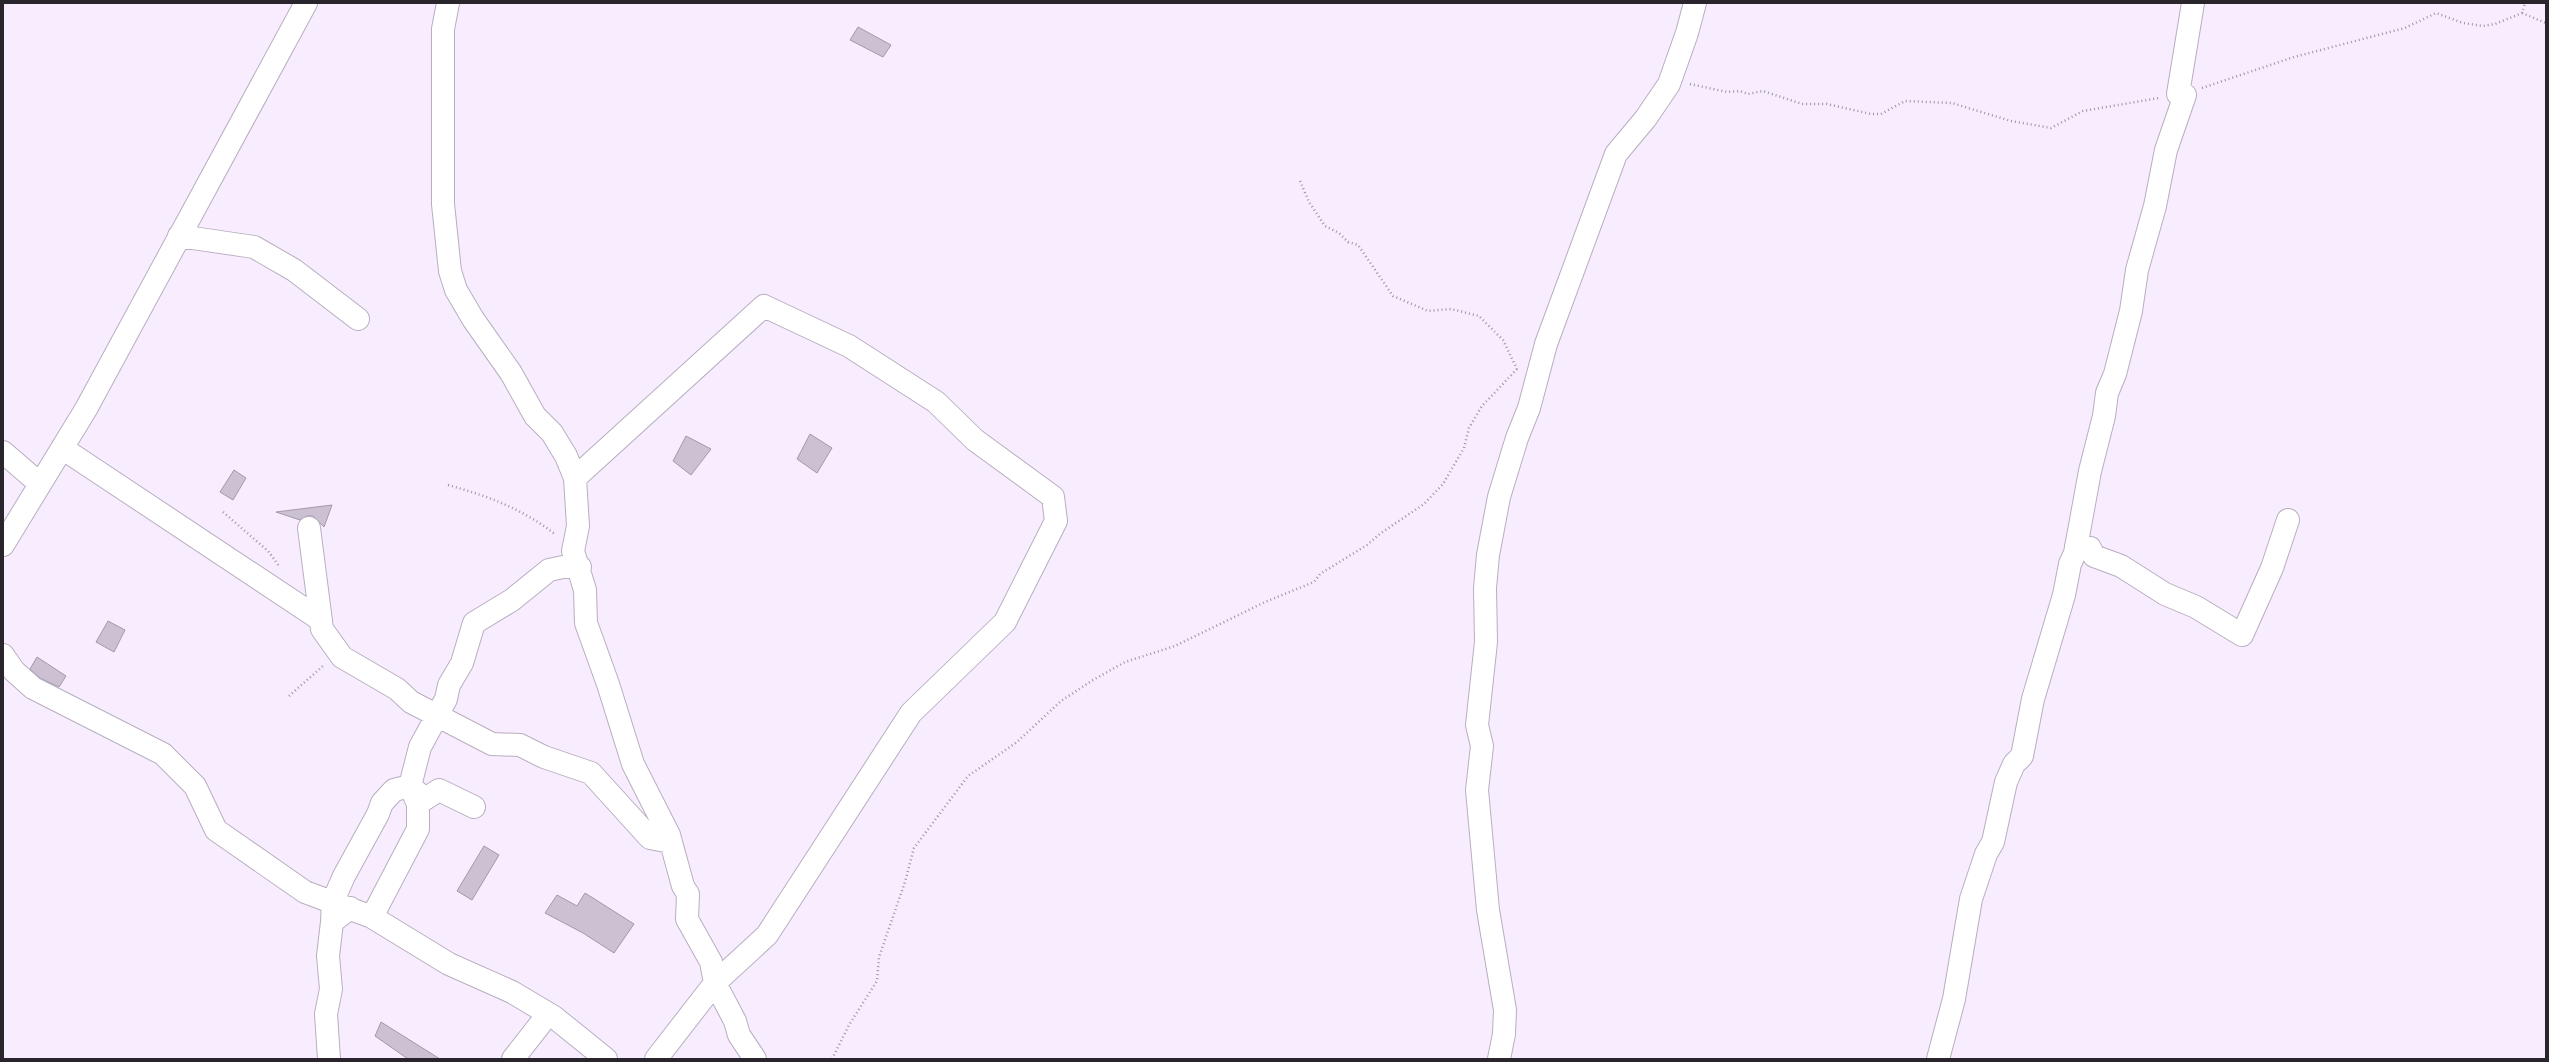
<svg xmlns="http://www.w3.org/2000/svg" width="2549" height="1062" viewBox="0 0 2549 1062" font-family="Montserrat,sans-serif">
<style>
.building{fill:#ccc1d3;stroke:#a399aa}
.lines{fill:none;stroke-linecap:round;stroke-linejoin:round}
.minor-casing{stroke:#b9aebf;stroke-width:24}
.path{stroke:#9d94a2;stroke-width:2.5;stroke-dasharray:1 3;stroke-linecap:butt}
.minor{stroke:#fff;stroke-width:22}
</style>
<rect width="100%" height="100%" fill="#f8ecff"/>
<path class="building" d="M858 27 891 45 883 57 850 40Z
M810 434 832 448 817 473 797 459Z
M686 436 711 449 691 475 673 461Z
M234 470 246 478 233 500 220 492Z
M332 505 324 527 313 516H307L300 520 276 512Z
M108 621 125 630 114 652 96 642Z
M37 657 66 676 59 687 40 678 30 669Z
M484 846 499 855 472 900 457 891Z
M585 893 634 924 614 953 583 933 545 913 557 895 577 906Z
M381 1022 440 1059H408L375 1036Z"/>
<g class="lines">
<g class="minor-casing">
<path id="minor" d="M448 3 443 29V204L450 271 456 290 473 319 511 373 535 416 552 433 566 456 575 478 578 526 573 551 585 590 586 623 608 684 633 764 669 835 683 886 688 894 687 919 711 962 715 983 735 1021 739 1035 755 1059
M179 236 254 247 294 270 358 319
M62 448 321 620
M3 452 40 484
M575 478 764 306 849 346 936 402 975 440 1053 497 1056 521 1005 622 911 713 767 935 715 983 656 1059
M309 528 322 629 342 657 397 689 411 702 492 744 520 745 544 757 591 773 650 838 671 842
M3 545 86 409 306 3
M2076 546 2090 548 2094 556 2121 566 2165 594 2196 607 2242 635 2272 568 2288 520
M3 655 14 671 33 688 163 754 195 786 216 830 305 892 372 917 449 964 512 992 554 1017 606 1059
M350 908 332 922 333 901 344 876 378 814 382 803 394 790 410 786 425 799 439 790 474 807
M372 917 418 829V804L410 786 420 747 446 699 449 685 462 663 474 623 512 600 549 570 563 567H580
M329 1059 326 1014 331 989 328 956 332 922
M513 1059 545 1018 554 1017
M1499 1059 1504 1034 1505 1010 1488 910 1477 790 1482 746 1477 725 1486 642 1485 588 1488 555 1499 497 1517 438 1529 408 1546 344 1616 154 1646 118 1669 84 1687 33 1695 3
M1938 1059 1954 999 1971 899 1986 854 1993 842 2006 782 2014 764 2022 756 2033 699 2064 595 2070 564 2075 553 2090 471 2104 416 2107 393 2115 374 2131 311 2137 270 2155 206 2166 150 2185 95 2178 94 2193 3"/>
</g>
<path class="path" d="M2522 13 2546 23
M1690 84 1727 92 1740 91 1748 94 1763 91 1802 104H1827L1871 114H1881L1905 101 1952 103 2011 121 2051 128 2083 111 2159 98
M2202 88 2294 57 2405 28 2436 13 2463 23 2483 26 2495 24 2522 13 2525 3
M1300 181 1309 202 1325 226 1339 233 1348 242 1358 245 1393 296 1428 311 1451 309 1479 316 1503 340 1517 369
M448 485C488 496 523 509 556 535
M223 512 268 551 279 566
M289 696 323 666
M832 1059 849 1025 877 981 879 957 905 882 914 848 968 776 1017 742 1061 701 1093 680 1125 662 1175 646 1265 602 1314 582 1320 574 1367 545 1381 533 1424 504 1443 484 1464 448 1469 428 1482 406 1518 368"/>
<use href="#minor" class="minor"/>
</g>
<rect width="2549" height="1062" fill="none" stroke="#2a252c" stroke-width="8"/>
</svg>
